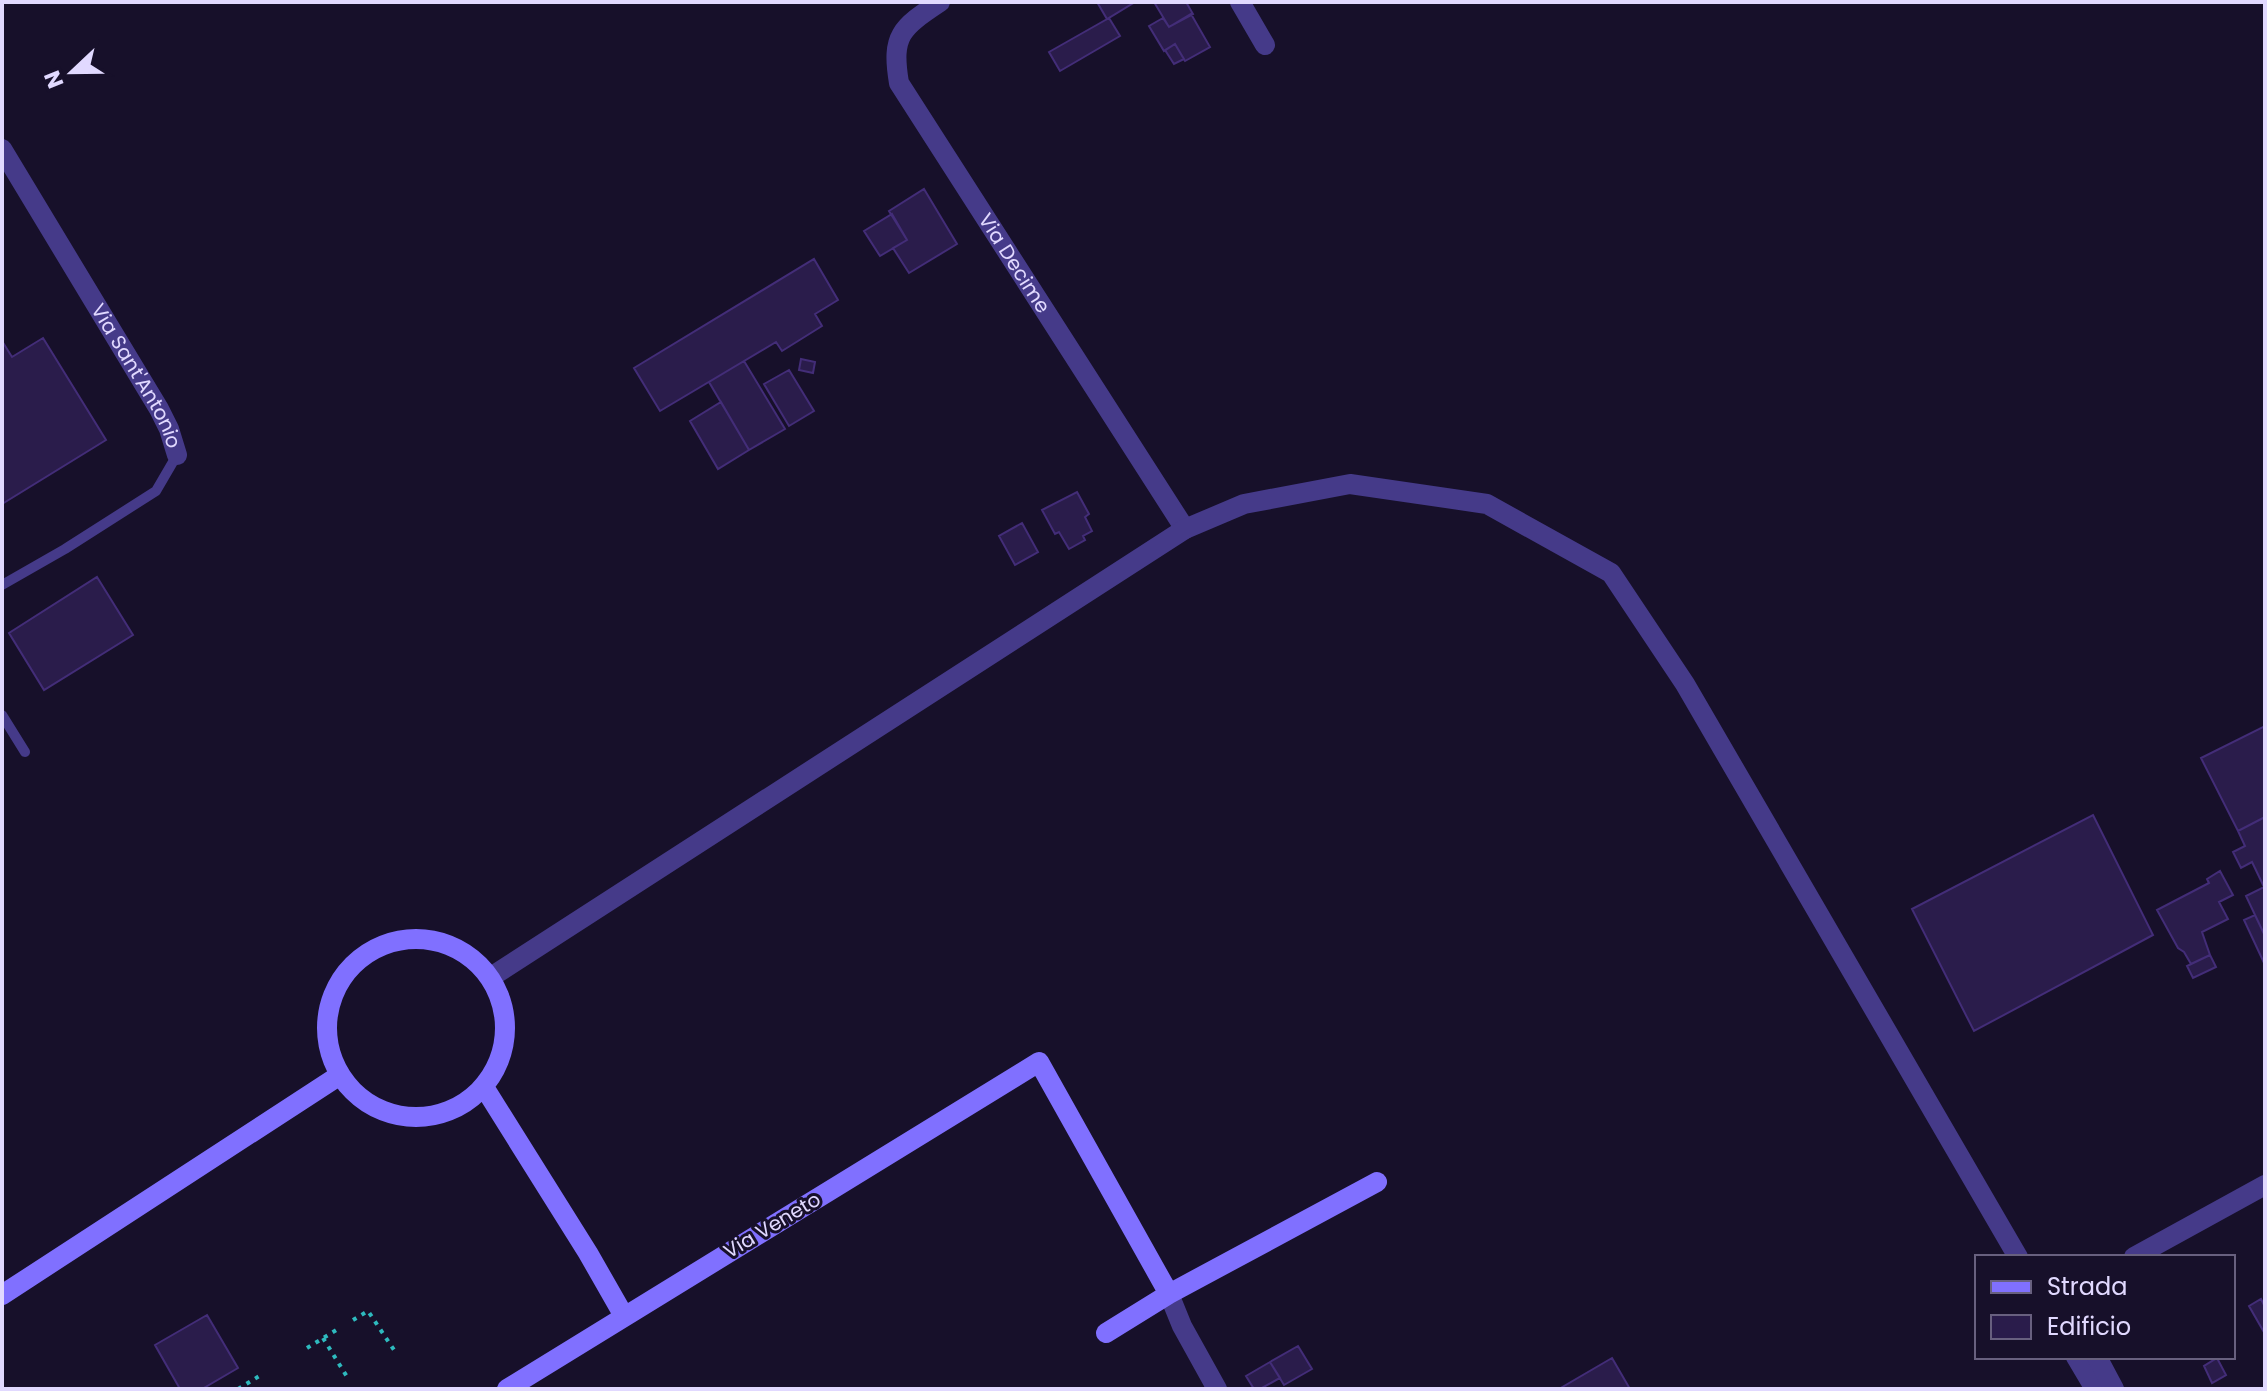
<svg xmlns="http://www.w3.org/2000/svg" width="2267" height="1391" viewBox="0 0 2267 1391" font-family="Poppins,sans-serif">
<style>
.building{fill:#2a1c4b;stroke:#432d78;stroke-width:2}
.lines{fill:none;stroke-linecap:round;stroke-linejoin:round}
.path{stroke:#2ebabe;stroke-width:4;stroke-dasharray:4 6;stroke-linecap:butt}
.lane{stroke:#453a89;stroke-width:10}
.street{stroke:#453a89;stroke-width:20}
.secondary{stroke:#8070ff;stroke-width:20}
.labels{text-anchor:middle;stroke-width:6;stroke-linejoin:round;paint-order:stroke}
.street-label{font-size:20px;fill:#e1d9ff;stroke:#17102a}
</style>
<rect width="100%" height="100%" fill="#17102a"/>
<path class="building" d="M1097 2H1135L1107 19Z
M1154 2H1186L1193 14 1169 27Z
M1191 14 1210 47 1185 61 1175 44 1164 51 1149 26 1163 18 1169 27Z
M1109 18 1120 36 1060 71 1049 52Z
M1175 44 1184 59 1174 64 1165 50Z
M924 189 957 244 909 273 893 248 907 240 889 211Z
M892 214 907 240 880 256 864 231Z
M814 259 838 300 815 314 822 326 782 351 776 342 660 411 634 368Z
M43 338 106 440 2 504V341L12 357Z
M801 359 815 362 813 373 799 370Z
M744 361 785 429 749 450 709 382Z
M789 370 814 411 789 426 764 384Z
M721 402 749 450 718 469 690 421Z
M1077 492 1089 514 1085 517 1092 531 1083 536 1085 540 1069 549 1059 532 1055 534 1042 510Z
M1022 523 1038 552 1015 565 999 536Z
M97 577 133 635 44 690 9 633Z
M2265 726V817L2238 831 2201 758Z
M2093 815 2153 935 1974 1031 1912 909Z
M2265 817V889L2252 862 2241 868 2233 852 2245 846 2238 831Z
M2220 871 2233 895 2219 902 2228 919 2202 932 2210 955 2191 964 2184 952 2178 948 2157 910 2209 883 2207 879Z
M2264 887 2265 889V936L2246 896Z
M2255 915 2265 936V965L2244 920Z
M2210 955 2216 967 2193 978 2187 966Z
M2261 1299 2265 1307V1334L2249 1306Z
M207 1315 238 1368 202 1389H180L155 1345Z
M1298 1346 1312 1369 1284 1385 1270 1362Z
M1612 1358 1630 1389H1559Z
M2217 1358 2226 1375 2212 1383 2204 1366Z
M1270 1362 1280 1378 1260 1389H1254L1246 1376Z"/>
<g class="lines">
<path class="path" d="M353 1320 368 1311 394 1350
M323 1338 349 1380
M307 1348 338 1329
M238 1389 261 1375"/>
<path class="lane" d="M2 585 65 549 156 491 177 455
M2 715 25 752"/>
<g class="street">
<path id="s1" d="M940 2C901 28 891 35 899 83L1185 529"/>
<path d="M1240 2 1265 45"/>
<path id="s2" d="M2 149 159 409 169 429 177 455"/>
<path d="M491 977 1185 529 1244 504 1350 484 1487 504 1611 573 1685 684 2018 1257"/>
<path d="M2134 1257 2265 1185"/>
<path d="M1169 1294 1182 1326 1217 1389"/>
<path d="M2076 1357 2095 1389"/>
<path d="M2097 1357 2114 1389"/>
</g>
<path class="secondary" d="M327 1028a89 89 0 1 1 178 0a89 89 0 1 1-178 0Z
M484 1087 588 1253 624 1316
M2 1295 340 1075
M1106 1333 1169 1294 1377 1182
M507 1389 1039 1062 1169 1294"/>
</g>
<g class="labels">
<g class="street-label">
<text dy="7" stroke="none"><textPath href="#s1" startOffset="314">Via Decime</textPath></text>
<text dy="7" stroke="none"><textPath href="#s2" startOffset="264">Via Sant'Antonio</textPath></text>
<text transform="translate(772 1225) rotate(-31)" y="7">Via Veneto</text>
</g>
</g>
<rect width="2267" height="1391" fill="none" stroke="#e1d9ff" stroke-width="8"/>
<rect x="1975" y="1255" width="260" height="104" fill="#17102a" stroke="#68607f" stroke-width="2"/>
<rect x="1991" y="1281" width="40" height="12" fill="#8070ff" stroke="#68607f" stroke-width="2"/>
<text x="2047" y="1295" font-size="24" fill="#e1d9ff">Strada</text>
<rect x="1991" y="1315" width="40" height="24" fill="#2a1c4b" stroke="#68607f" stroke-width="2"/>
<text x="2047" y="1335" font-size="24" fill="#e1d9ff">Edificio</text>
<g transform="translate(72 72) rotate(248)" stroke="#17102a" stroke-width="6" paint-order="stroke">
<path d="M0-6L14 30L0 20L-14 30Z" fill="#e1d9ff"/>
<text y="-12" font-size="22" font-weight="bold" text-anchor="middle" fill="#e1d9ff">N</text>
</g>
</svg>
